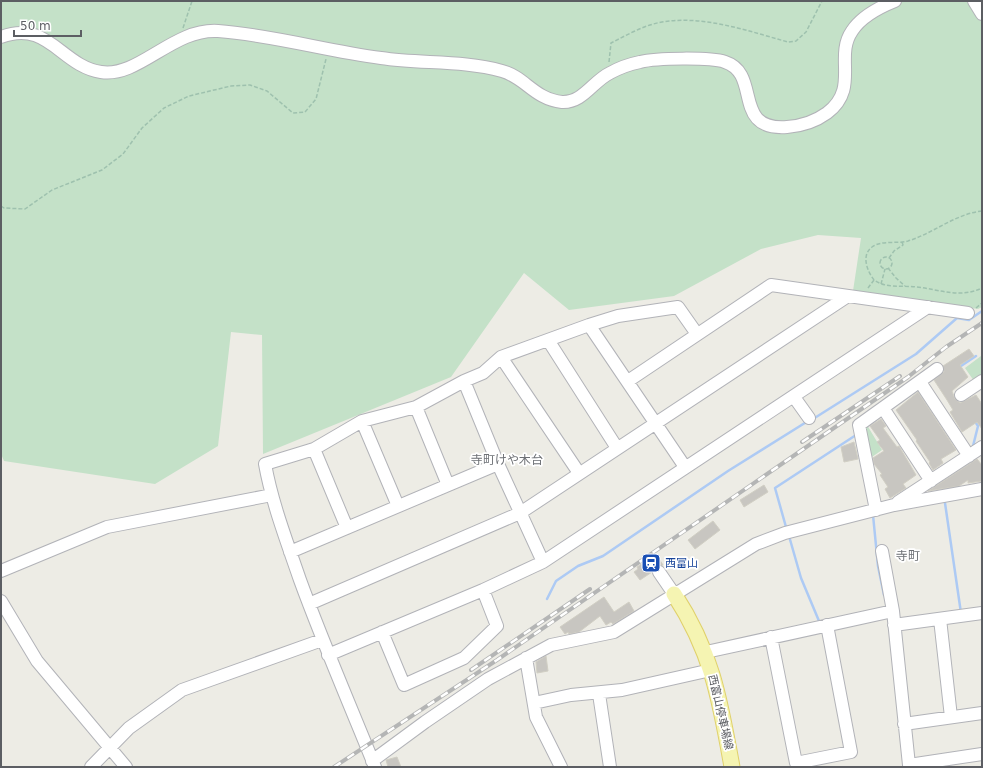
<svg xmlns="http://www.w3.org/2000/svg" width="983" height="768" viewBox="0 0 983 768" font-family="'DejaVu Sans','Noto Sans JP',sans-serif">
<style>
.green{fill:#c4e1c8}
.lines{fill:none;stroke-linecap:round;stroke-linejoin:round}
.stream{stroke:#adcaf4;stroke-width:2.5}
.building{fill:#c8c6c1;stroke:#d1cfc4}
.minor-casing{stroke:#b2b3b8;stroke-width:14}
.major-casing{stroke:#e0d16b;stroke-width:17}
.path{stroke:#9ec1ae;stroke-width:1.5;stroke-dasharray:4 2;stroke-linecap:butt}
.minor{stroke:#fff;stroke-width:12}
.major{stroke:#f5f4b2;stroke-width:15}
.rail-casing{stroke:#b4b5b5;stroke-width:4}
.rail{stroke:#fff;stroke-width:2.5;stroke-dasharray:8;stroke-linecap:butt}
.labels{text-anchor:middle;stroke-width:3.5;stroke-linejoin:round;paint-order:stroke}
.transit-label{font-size:11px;fill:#164399;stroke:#fff;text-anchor:start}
.street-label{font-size:11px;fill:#5c5e63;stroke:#fff}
.neighbourhood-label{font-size:12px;fill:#6d7075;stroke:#fff}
</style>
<rect width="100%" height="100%" fill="#edece5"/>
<path class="green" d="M1 1H982V307L978 309 853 291 861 238 818 235 761 249 674 296 569 310 524 273 451 377 263 454 262 335 231 332 218 446 155 484 4 461 1 454Z
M981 356 982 375 974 381 965 368Z
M867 425 882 450 869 459 863 433Z"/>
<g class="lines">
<path class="stream" d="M958 368 976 356
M813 419 916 354 957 318 969 320 982 311
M973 446 978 426 974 420
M945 503 961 613
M873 515 878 566 884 595
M786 527 775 488 856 435
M789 536 801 578 819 621
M547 599 556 581 578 566 603 556 728 471 808 421"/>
</g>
<path class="building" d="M969 349 974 356 960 365 968 377 952 391 955 399 960 403 976 395 982 404V429L977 422 962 432 950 412 953 410 947 400 934 380 944 372 943 366Z
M918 392 956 450 941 459 943 463 933 470 929 463 930 462 916 441 917 440 896 410Z
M881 419 886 426 883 428 897 447 899 446 916 475 903 484 906 488 890 498 885 489 888 487 880 475 882 474 874 464 873 458 884 451 877 442 880 440 870 426Z
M854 442 858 459 844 462 841 447Z
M977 459 982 465V481L968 483V480L959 486 928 491Z
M764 485 768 492 744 507 740 500Z
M713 521 720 530 695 549 688 540Z
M656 554 663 565 655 566 652 572 640 580 634 572 638 569 637 567Z
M604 597 614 612 629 602 634 611 613 624 611 622 606 625 600 616 579 632 569 634 568 632 565 634 560 627Z
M546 656 548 671 537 673 536 662Z
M397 757 401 767H388L386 760Z"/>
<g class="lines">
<g class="minor-casing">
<path id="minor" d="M974 1 982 14
M1 37C48 19 61 66 101 72 139 78 173 28 218 31 273 35 326 51 381 58 421 64 463 60 502 71 525 77 534 99 562 102 583 103 593 81 610 73 619 68 630 64 640 62 656 58 710 57 725 62 762 74 731 131 787 127 801 126 816 121 827 113 860 88 834 57 852 31 861 17 880 7 895 1
M589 325 685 467
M548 340 617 448
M501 357 579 473
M464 381 498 464 543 562
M628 381 771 285 968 313
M920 382 969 456
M961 395 982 381
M794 397 809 418
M416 407 448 485
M883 408 931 481
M362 421 398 506
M314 449 347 528
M898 502 982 447
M876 510 859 425 937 369
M882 551 893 611 909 765 982 754
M290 552 498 464
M1 571 107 527 272 495
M659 572 674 594
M1 601 37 661 126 767
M309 604 520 513 848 296
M940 619 951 717
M894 625 982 613
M382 632 404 685 464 658 497 626 483 590
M771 637 796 763 851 752 827 625
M706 652 893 611
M328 655 483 590 543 562 928 307
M526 658 536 717 561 767
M599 694 610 767
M534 703 571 695 622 690 711 670
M904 724 982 713
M372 761 425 722 488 679 551 645 614 632 756 544 785 533 894 505 982 489
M91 767 129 728 182 690 322 640
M375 767C350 705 323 643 300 580 287 542 272 503 265 464L314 449 362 421 416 407 464 381 483 373 501 357 589 325 618 316 678 307 697 334"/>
</g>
<g class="major-casing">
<path id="major" d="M674 594C712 652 720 700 732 767"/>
</g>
<path class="path" d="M183 28 192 1
M609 62 611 43C627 35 644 25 662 22 704 15 748 31 788 42L796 41 806 32 822 1
M1 206 4 208 25 209 52 190 102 170 123 154 142 128 164 108 189 96 231 86 250 85 267 91 293 113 305 112 316 99 326 59
M982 211C955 214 934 233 908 241 897 244 881 240 872 247 861 255 867 271 874 280 887 289 901 285 916 287 939 289 959 299 982 288
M880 263a6 6 0 1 1 12 0a6 6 0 1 1-12 0Z
M889 258 894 251 903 245 902 242
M888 268 896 278 905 286
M881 284 885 269
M868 288 874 280
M976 308 982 303"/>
<use href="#minor" class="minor"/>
<use href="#major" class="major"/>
<g class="rail-casing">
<path id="rail" d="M802 442 900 376
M471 670 590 589
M334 767 497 660 908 377 946 347 982 323"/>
</g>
<use href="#rail" class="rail"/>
</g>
<defs>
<g id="station-square" transform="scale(1)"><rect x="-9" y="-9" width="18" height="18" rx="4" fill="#1a4fb4" stroke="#fff"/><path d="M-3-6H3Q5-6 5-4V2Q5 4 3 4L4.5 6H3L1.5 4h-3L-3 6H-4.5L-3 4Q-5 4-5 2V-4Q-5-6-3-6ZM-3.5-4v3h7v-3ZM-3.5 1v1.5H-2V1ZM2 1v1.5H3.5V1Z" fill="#fff"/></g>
</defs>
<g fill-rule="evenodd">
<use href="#station-square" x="651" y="563"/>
</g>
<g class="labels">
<g class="transit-label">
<text x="665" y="567">西富山</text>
</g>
<g class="street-label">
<text transform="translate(721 712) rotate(77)" y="4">西富山停車場線</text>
</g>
<g class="neighbourhood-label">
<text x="507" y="464">寺町けや木台</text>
<text x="908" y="560">寺町</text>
</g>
</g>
<rect width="983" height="768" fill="none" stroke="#5c5e63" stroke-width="4"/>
<path d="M14 30v6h67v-6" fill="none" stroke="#5c5e63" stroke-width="2"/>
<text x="20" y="30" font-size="12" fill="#5c5e63" stroke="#ffffff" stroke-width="3" paint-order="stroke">50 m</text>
</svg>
